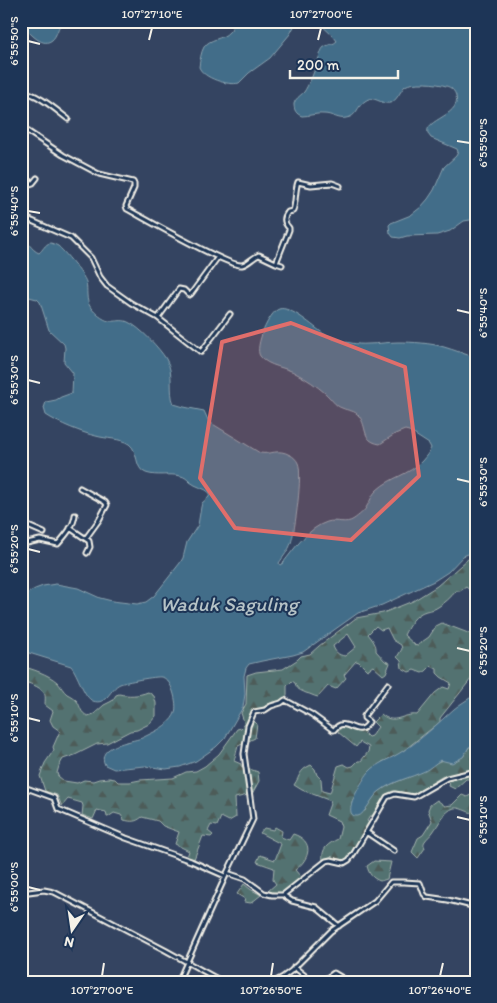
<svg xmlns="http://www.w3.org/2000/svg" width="497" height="1003" viewBox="0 0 497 1003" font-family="Itim,sans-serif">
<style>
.forest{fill:url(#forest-firs);stroke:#a3b2ac;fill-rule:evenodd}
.water{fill:#426d89;stroke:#89a2af}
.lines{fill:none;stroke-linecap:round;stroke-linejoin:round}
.street-casing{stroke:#f4f1e8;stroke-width:7}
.street{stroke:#1d3557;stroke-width:3}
.marked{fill:#e06e6b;fill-opacity:0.2;stroke:#e06e6b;stroke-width:4;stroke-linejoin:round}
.ticks{fill:none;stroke:#f4f1e8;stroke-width:2}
.labels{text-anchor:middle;stroke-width:4;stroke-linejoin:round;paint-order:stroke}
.water-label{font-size:20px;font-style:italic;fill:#b6c3c7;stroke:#1d3557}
.neatline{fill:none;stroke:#f4f1e8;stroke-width:2}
.ticks-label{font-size:12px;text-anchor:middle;fill:#f4f1e8}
</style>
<defs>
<pattern id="forest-firs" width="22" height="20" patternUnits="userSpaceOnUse" patternTransform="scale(1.25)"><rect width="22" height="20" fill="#527271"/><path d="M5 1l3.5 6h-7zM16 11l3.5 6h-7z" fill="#4d5b59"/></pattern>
</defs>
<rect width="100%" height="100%" fill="#344461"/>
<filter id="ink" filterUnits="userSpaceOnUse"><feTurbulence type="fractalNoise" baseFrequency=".02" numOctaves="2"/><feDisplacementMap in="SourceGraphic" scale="10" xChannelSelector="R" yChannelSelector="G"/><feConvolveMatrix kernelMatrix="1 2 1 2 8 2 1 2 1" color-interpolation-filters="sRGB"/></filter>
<g filter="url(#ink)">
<path class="forest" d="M468 559H476V595L466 587 460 591H456C451 597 445 603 438 607 434 610 430 610 426 611 415 614 409 625 404 635L416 646 429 637 436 626 442 623 476 636V672L471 679 440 718V722L398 755 382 762 353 799 351 807 365 811C375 784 401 782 423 771 429 768 434 763 440 761 446 758 456 758 463 757L469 747 476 745V783L470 779H466L455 789 449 786 450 783 443 776 414 794 393 791 386 794 372 816H370L367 821 369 823 349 856 345 860 330 857 323 861C321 848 328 844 338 839L341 827 339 821 326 815 331 801 302 790 294 785C301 775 298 771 311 765L315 769 317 775 321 779 322 791 330 793 338 766 344 764 349 767 353 766 358 761H361L368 752 369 747 360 742 356 747 338 732 342 726C347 727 353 726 358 728L361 726 365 734 368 737 371 736 378 727 373 722 381 714C394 726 403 713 417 715L435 693 443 687 449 689 451 683 441 677 437 673V669L431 666 426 671 422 673 414 670 409 672 402 668 401 661 397 657 402 649 401 645 393 640 387 628 381 630 376 626 368 634C372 639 377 645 376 651L385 661 390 663 386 673 383 675 373 666 367 670 359 662 356 661 344 675 346 678 336 689 328 686 318 697C313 696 311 694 306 693 300 690 297 690 295 683L292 681 287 686V695L281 705 274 701 262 708 254 710 249 716 257 724 255 738 238 746 234 761 241 764V766L258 772 259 781 252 794 235 798 236 817 229 821 221 817 217 826 211 825 208 831 213 835 211 837 203 836 194 859 187 857 189 851 175 844 179 832 163 826 158 821 142 817C136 822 132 822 124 820L121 815 114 813 108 817H107L106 812 97 810 93 819 82 815 83 806 82 803 68 799 62 806 57 795 45 791 40 776 45 763 54 750 53 747 60 731 53 726 50 720 53 711 45 705C45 701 46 695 44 693 40 686 28 683 21 681V666C32 669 48 674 57 682 61 686 63 691 67 694 71 696 74 698 77 701 81 707 80 713 88 716L94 714 104 705 112 701 116 695 119 694C128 696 138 696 148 692L154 696 156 703V716L149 724 137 730 130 731 107 743 97 744 75 755 63 759 59 766 57 773 58 776 64 781 77 783 84 780 93 781 99 779 109 778 115 779 118 782H130L140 780 173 778 186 772 196 771 205 766 219 754 237 729 241 728 243 726 244 722 241 713 246 704 247 675 256 672 283 669 297 660 301 656 310 654 319 646 356 618 383 613 413 601 437 586ZM348 634 356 647 345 656C338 655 335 652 333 646Z
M476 792V811L473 813C467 812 460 807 454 808 444 811 439 824 433 832 431 835 427 838 425 841 423 844 424 845 425 848L418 858 412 852 418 838 423 835 432 821 428 810 430 805 437 800 445 806 452 805 462 795 467 797Z
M275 827 282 831 281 837 289 840 293 834C315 841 310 859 295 870L301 877C290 886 283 898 268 891L276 884 273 880 274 868 257 862 260 855 275 860 281 844 260 833 264 828 273 830Z
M374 861 391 862 387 879 380 881C372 878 369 874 367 866Z
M244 884 250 889 261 895 251 903 244 902 245 899 237 894Z"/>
<path class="water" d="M21 21H62C58 27 57 36 52 40 41 49 28 30 21 24Z
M234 21H297L290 34 270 58 249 73 239 83C228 86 203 78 199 67 200 60 201 52 204 47 210 38 222 40 229 32 232 30 233 25 234 21Z
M317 21H476V219L464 221 450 231 437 235 407 236 400 238 393 237 390 233 389 225 391 223 411 215 421 207 428 199 434 190 444 167 456 156 458 152 457 149 431 138C415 120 462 118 456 96 455 91 451 87 446 86 438 83 412 81 405 86 400 91 397 101 390 103 381 105 373 94 365 101 357 106 357 117 346 118 339 120 332 114 324 114 317 113 309 116 302 116 296 114 294 110 294 104 295 99 300 96 304 92 306 89 308 85 310 81 313 76 321 50 323 48 327 44 334 45 337 41L334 37Z
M21 239C29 241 31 250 39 253 43 250 45 244 50 243 52 243 56 245 58 246 63 250 84 275 86 282 88 290 85 300 91 308 95 313 103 320 109 321 116 322 122 319 128 322 140 327 160 349 166 359 175 374 168 391 174 404L184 407 204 411 208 420 211 423 260 453C271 455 278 448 290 455 293 456 297 460 298 463 303 473 295 531 291 543 289 550 283 557 279 563L280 565 283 563C295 548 308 528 327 522 336 519 346 525 354 519 358 516 365 511 367 506 371 500 372 494 377 490 391 477 409 475 422 461 426 456 429 453 431 448L429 444 409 431 405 430 395 434 380 444C361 441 368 427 359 416 355 410 348 411 342 408 335 406 331 398 325 393 317 386 307 379 297 374 287 367 268 367 260 356 254 347 269 312 279 309 290 305 315 328 324 334 327 336 331 337 334 339 345 342 357 345 368 344 378 344 388 342 398 342 413 342 430 343 444 347 454 350 465 354 476 358V551L463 556 448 572 434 581 382 605 358 613 303 652 293 655 262 661 249 664 246 668 244 676 245 694 243 707 225 738 216 747 196 761 180 767 166 769 145 766 114 769 105 765C95 745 131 742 142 738 147 736 151 733 156 731 163 727 172 721 175 713 178 704 172 678 161 677 157 676 124 682 120 684 110 688 107 706 93 701 84 698 78 674 71 666L29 653H21V597L35 589 43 586 56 584 78 588 100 598 112 601 137 604 146 602 154 596 180 563 183 558 187 542 198 525 201 507 202 503 209 497 210 493C205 488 196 487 190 482 187 479 185 477 181 476 169 473 157 477 146 473 134 469 139 451 129 444 120 438 106 439 96 436 82 433 58 423 46 415L44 408 46 402 56 400 61 397 72 393 73 373 64 362 65 348 64 344 49 330 40 302 37 299 21 295Z
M476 694V745L469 747 463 757 452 763 440 760C435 764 430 768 425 771 410 778 393 781 380 791 372 796 365 815 358 816 338 818 365 776 369 772 377 763 388 760 398 754 418 743 437 724 454 709 461 703 469 699 476 694Z"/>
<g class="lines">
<g class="street-casing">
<path id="street" d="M21 91C37 93 55 109 68 119
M21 127 63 155 99 174 133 182 134 184V188L126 206 127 209C144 218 229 267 242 265 248 264 253 257 259 255L276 263 289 230V228C284 223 283 218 288 212L293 211C296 202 295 189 298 182L311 185 332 183 340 186
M21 187 33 183 37 178
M21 215 32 221 71 238 91 258 100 277 107 286 131 303 158 318 201 352 230 314
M276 263 282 265
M158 318 179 289 184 290 189 295 191 294 218 257
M80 488 105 502 107 505 99 520 86 538
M21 523 44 533
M70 528 89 541 90 547 87 553
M21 543H27L40 540 58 544C65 536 74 526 75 515
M21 786 54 798 58 809 126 838 191 861 225 876
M366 832 394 851
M227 873 253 819 244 754 248 726 254 712 265 710 271 706 281 703 285 700 311 714 333 730H334C346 713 357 742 369 722L364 718V716L388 684
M21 893 44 890 54 892 165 950 223 982
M283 895 292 901 316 907 339 926
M294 967 313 982
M178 982 227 873 245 879 264 893 272 895H283L326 861 331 860 344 863 349 860 354 853 387 797 395 794 414 797 447 778 476 771
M274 982 283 977 291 971 331 931 375 901 391 882H404L420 883 424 894 427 897 448 900 476 907
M321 982 334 973 349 982"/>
</g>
<use href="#street" class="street"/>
</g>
</g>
<path class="marked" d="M291 323 405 367 419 476 351 540 235 528 200 478 222 342Z"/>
<path class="ticks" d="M149 40 152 28M318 40 321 28M28 41 40 44M457 141 470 143M28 211 40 213M457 310 470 313M28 380 40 383M457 479 470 482M28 549 40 552M457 648 470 651M28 718 40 721M457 817 470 820M28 887 40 890M102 976 104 963M271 976 273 963M440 976 443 963"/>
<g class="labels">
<g class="water-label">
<text x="229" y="611">Waduk Saguling</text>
</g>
</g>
<rect width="497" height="1003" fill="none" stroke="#1d3557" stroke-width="55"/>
<g transform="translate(72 930) rotate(193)" stroke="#1d3557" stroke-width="4" paint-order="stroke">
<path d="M0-4L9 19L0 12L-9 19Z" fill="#f4f1e8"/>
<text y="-8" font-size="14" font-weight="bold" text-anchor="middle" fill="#f4f1e8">N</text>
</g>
<path d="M290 70v8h108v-8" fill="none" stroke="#f4f1e8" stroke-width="2.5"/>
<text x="297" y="70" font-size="15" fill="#f4f1e8" stroke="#1d3557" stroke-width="4" paint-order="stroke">200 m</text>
<rect x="28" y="28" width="442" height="948" class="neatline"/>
<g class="ticks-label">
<text x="152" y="18">107°27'10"E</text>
<text x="321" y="18">107°27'00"E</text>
<text transform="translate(14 41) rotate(-90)" y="4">6°55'50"S</text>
<text transform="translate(483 143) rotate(-90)" y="4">6°55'50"S</text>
<text transform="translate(14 211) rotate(-90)" y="4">6°55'40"S</text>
<text transform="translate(483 313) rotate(-90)" y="4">6°55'40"S</text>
<text transform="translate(14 380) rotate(-90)" y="4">6°55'30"S</text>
<text transform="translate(483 482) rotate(-90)" y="4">6°55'30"S</text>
<text transform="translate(14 549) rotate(-90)" y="4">6°55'20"S</text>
<text transform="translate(483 651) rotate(-90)" y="4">6°55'20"S</text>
<text transform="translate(14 718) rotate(-90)" y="4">6°55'10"S</text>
<text transform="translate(483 820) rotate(-90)" y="4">6°55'10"S</text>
<text transform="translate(14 887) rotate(-90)" y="4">6°55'00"S</text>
<text x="102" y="994">107°27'00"E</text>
<text x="271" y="994">107°26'50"E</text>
<text x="440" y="994">107°26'40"E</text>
</g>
</svg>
